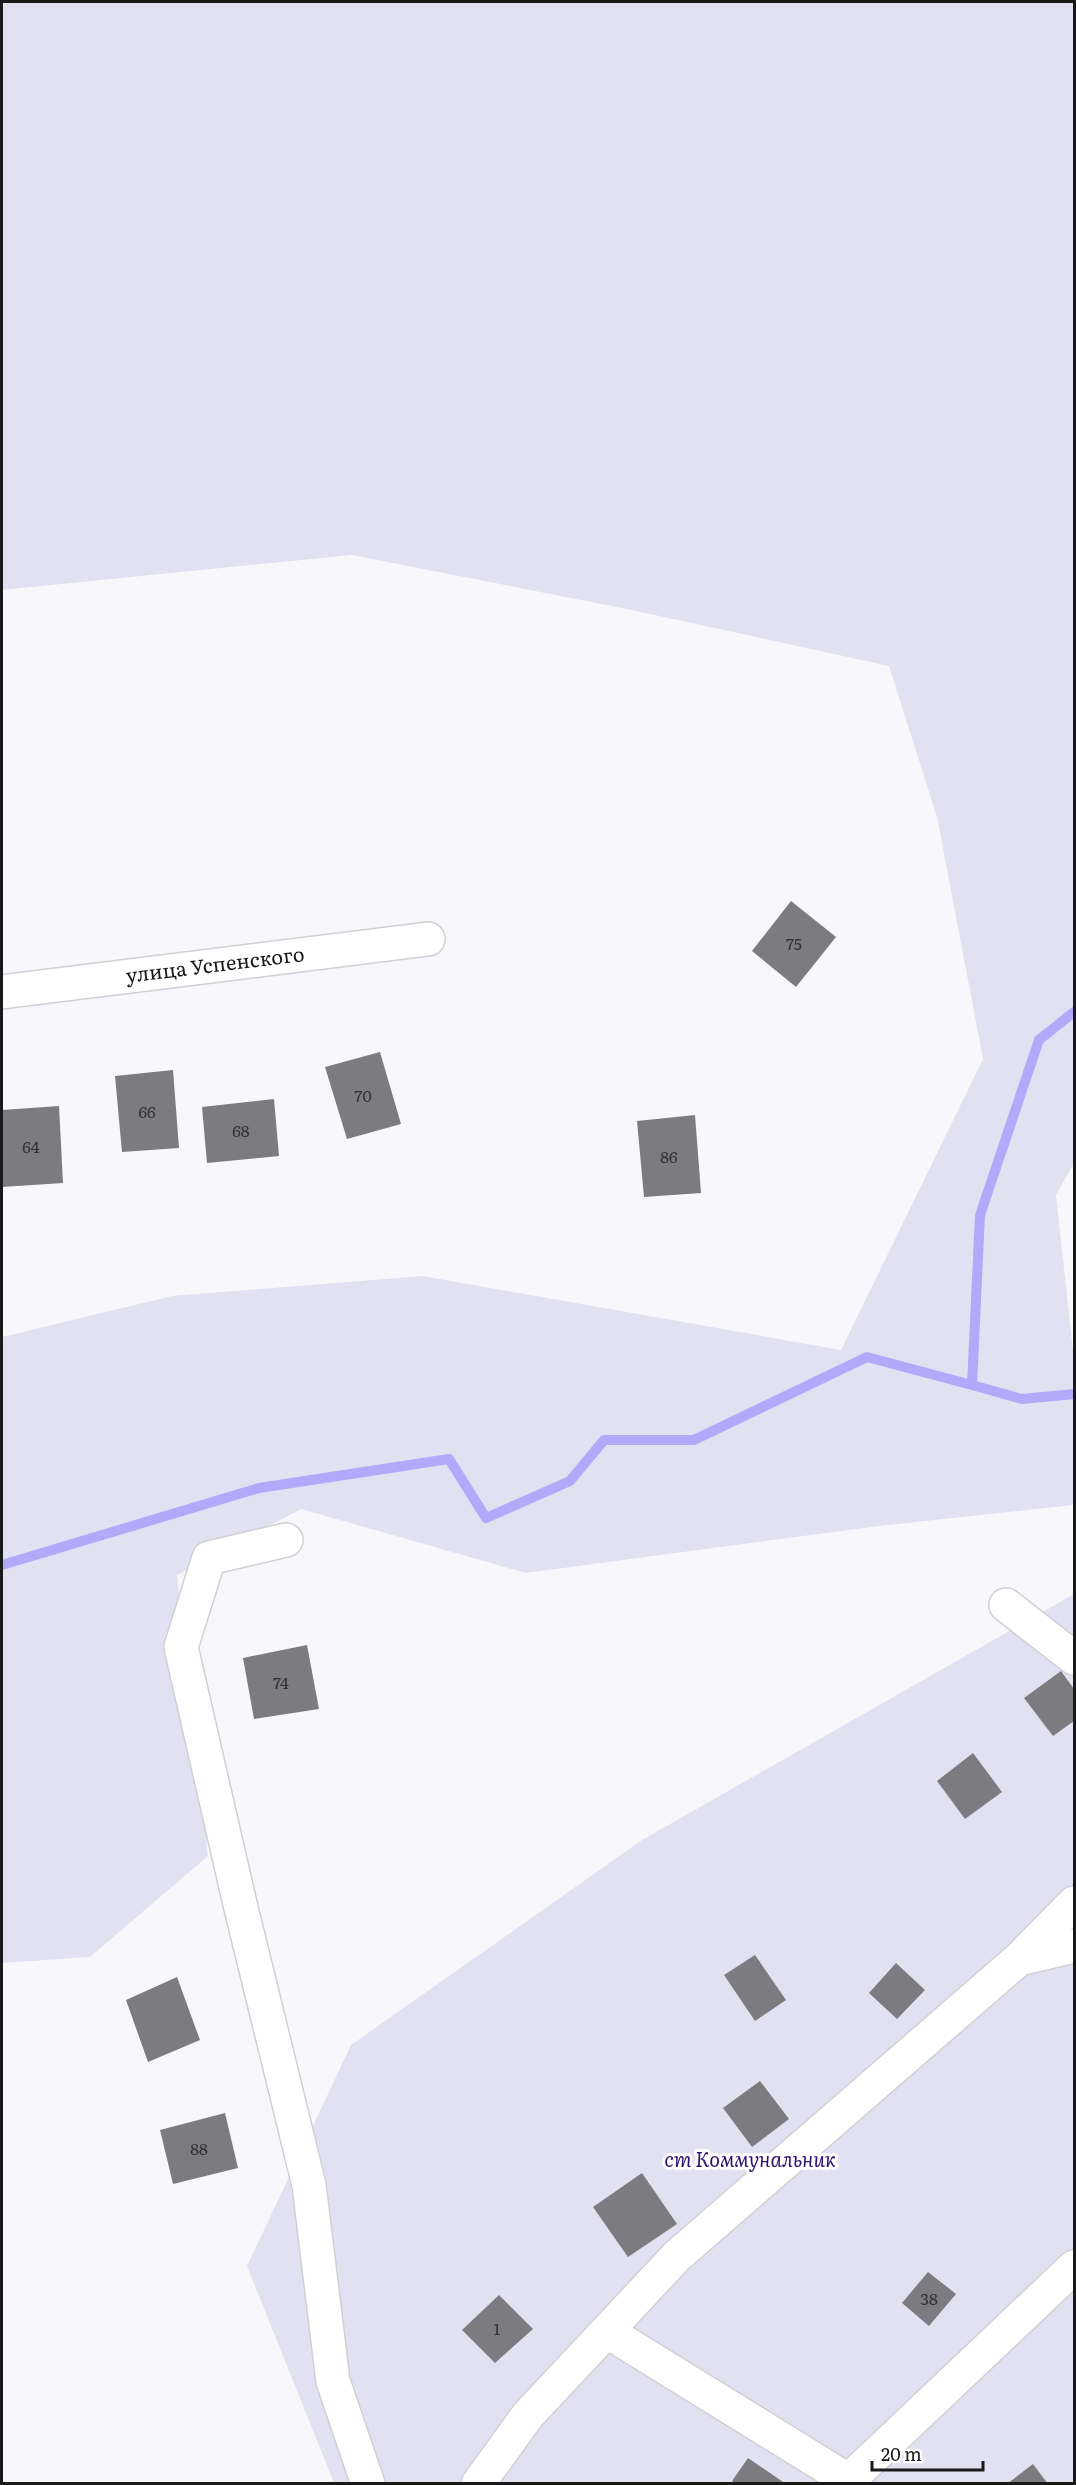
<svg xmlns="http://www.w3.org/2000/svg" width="1076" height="2485" viewBox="0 0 1076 2485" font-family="Literata,serif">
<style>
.green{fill:#e2e1f2}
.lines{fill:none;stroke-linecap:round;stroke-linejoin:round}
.stream{stroke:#b3a9fa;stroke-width:10}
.building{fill:#7c7c80}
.minor-casing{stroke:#d0d0d4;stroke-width:36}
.minor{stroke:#fff;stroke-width:33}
.labels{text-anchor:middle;stroke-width:6;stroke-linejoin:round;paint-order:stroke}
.number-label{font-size:16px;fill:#323234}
.street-label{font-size:20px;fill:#19191a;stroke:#fff}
.park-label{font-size:20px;font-style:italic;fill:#2f126e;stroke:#fff}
</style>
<rect width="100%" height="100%" fill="#f8f8fc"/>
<path class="green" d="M2 2H1074V1163L1056 1195 1074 1360V1505L879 1526 526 1573 301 1509 177 1575 208 1856 90 1957 2 1963V1337L172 1296 423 1276 841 1350 983 1059 937 817 889 666 627 609 352 555 2 590Z
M1074 1594V2483H334L247 2266 351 2045 642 1840Z"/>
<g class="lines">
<path class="stream" d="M972 1385 1022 1399 1074 1394
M2 1565 259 1488 449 1459 486 1518 570 1481 604 1440H694L867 1357 972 1385 980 1215 1039 1040 1074 1012"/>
</g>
<path class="building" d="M791 901 836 937 796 987 752 951Z
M380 1052 401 1124 347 1139 325 1067Z
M173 1070 179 1148 122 1152 115 1076Z
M274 1099 279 1156 207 1163 202 1107Z
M59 1106 63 1183 2 1187V1110Z
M695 1115 701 1193 644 1197 637 1121Z
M307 1645 319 1709 254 1719 243 1658Z
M1061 1671 1074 1689V1721L1053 1736 1024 1698Z
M973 1753 1002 1792 965 1819 937 1781Z
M755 1955 786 2000 755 2021 724 1975Z
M896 1963 925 1990 897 2019 869 1993Z
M177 1977 200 2040 148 2062 126 2000Z
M760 2081 789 2119 752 2147 723 2108Z
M225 2113 238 2168 173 2184 160 2130Z
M642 2173 677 2224 628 2257 593 2207Z
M928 2272 956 2294 929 2326 902 2303Z
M499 2295 533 2329 495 2363 462 2330Z
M748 2458 786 2484H736L732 2481Z
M1033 2464 1048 2484H1007Z"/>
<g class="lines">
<g class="minor-casing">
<path id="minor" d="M2 992 428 939
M286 1540 209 1558 181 1647 240 1904 309 2185 333 2381 368 2484
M1006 1605 1074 1658
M1019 1959 1074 1946
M608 2332 854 2484
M849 2480 1074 2267
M478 2484 528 2415 677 2256 1019 1959 1074 1903"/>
</g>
<use href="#minor" class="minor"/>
</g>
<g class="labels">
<g class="number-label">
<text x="794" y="950">75</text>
<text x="363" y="1102">70</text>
<text x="147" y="1118">66</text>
<text x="241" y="1137">68</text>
<text x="31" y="1153">64</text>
<text x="669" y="1163">86</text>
<text x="281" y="1689">74</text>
<text x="199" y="2155">88</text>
<text x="929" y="2305">38</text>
<text x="497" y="2335">1</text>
</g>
<g class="street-label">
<text transform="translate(215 965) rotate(-7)" y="7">улица Успенского</text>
</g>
<g class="park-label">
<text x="750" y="2167">ст Коммунальник</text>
</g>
</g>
<rect width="1076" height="2485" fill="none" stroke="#19191a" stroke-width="6"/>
<path d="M872 2461v9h111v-9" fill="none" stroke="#19191a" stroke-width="3"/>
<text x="881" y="2461" font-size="18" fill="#19191a" stroke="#ffffff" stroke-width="4.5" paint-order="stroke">20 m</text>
</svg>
